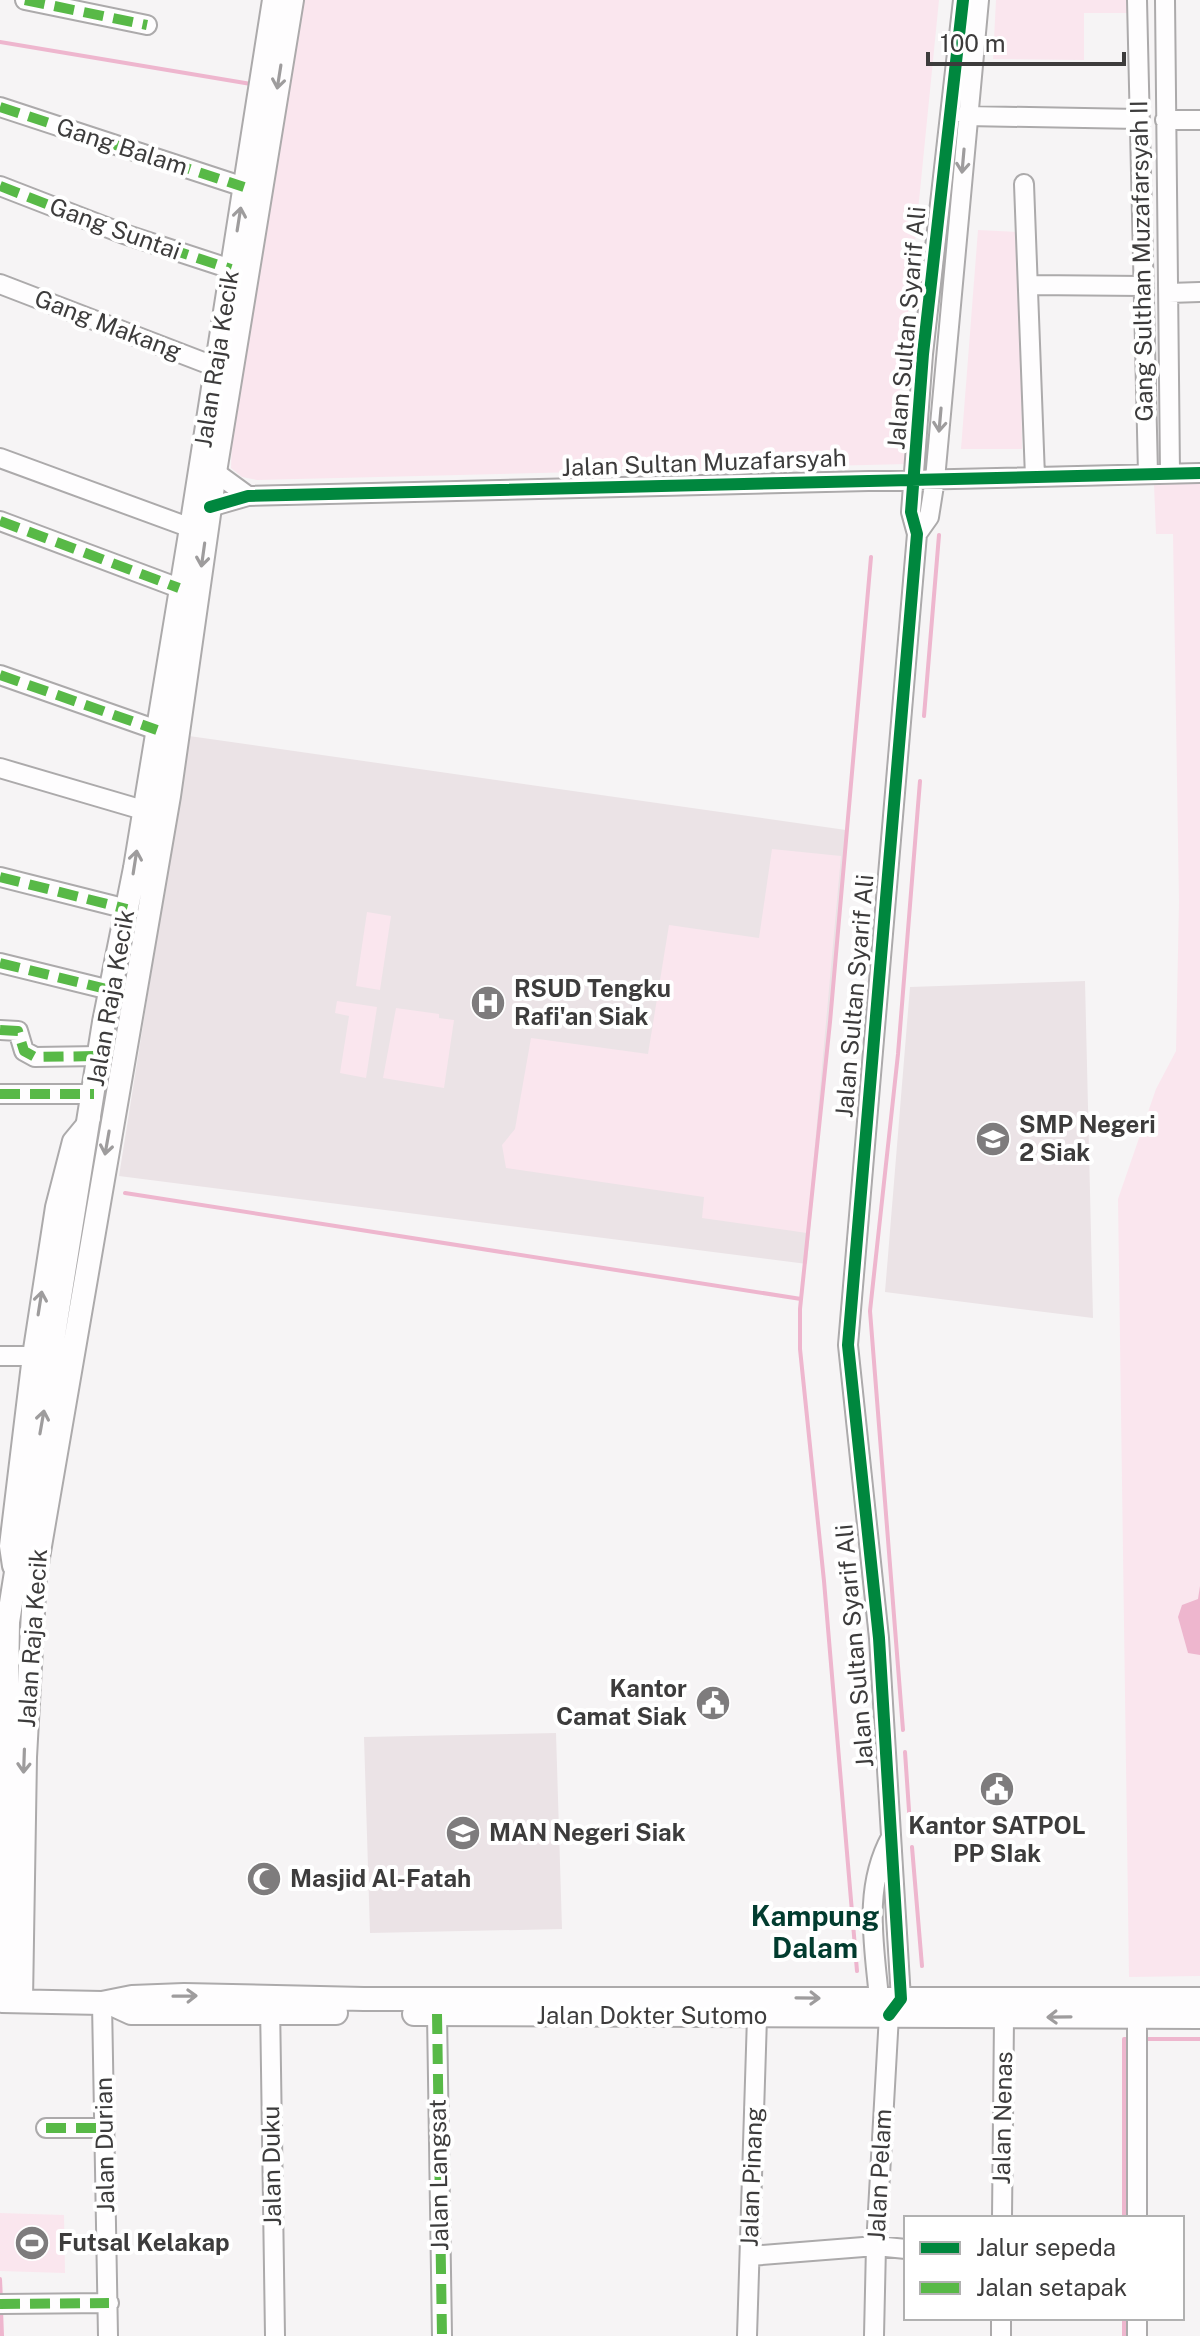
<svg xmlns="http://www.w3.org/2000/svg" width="1200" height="2336" viewBox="0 0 1200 2336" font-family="'Public Sans',sans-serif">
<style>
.built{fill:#ebe3e6}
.green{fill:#fae6ee}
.water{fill:#eeb6ce}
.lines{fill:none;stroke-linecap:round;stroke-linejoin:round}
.stream{stroke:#eeb6ce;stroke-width:4}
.minor-casing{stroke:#acaaab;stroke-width:22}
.major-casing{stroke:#acaaab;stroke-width:26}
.minor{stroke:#fefdfe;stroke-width:18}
.major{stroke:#fefdfe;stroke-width:22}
.quiet{stroke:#58b947;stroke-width:10;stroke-dasharray:20 10;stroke-linecap:butt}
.cycleway-casing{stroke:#fff;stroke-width:17}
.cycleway{stroke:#00873e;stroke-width:12}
.oneway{stroke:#9e9c9d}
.labels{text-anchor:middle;stroke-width:8;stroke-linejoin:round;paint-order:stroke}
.street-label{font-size:24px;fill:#3d3c3c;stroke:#fff}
.poi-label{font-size:24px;font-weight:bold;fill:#3d3c3c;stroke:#fff;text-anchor:start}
.quarter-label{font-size:28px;font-weight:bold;fill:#023c2f;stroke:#fff}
</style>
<rect width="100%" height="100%" fill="#f6f4f5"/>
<path class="built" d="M189 736 846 830 807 1264 119 1176Z
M1085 981 1093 1318 885 1292 910 987Z
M556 1733 562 1929 370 1933 364 1737Z"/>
<path class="green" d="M301 0H939L896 432 908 444V464L257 480 242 477 231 468 232 436Z
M996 0H1131V13H1084V60L993 59Z
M978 230 1020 232 1022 449H961Z
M1200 483V1976L1129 1977 1118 1199 1156 1089 1176 1051 1179 902 1173 534H1156L1154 484Z
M772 849 841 856 807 1233 702 1218 704 1197 506 1168 502 1145 515 1129 531 1038 648 1054 669 925 759 938Z
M367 912 391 916 380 990 356 986Z
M337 1001 377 1007 366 1078 340 1073 349 1016 335 1013Z
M396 1008 439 1014V1018L454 1020 444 1088 383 1078Z
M0 2213 64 2215 65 2273 0 2271Z"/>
<path class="water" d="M1200 1586V1655L1188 1653 1178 1617 1182 1605 1198 1599Z"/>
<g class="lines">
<path class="stream" d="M0 42 251 84
M924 716 939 535
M125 1193 801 1299
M903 1730 870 1311 898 1054 920 781
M905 1752 910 1825
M912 1847 922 1966
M857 1971 824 1581 800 1349V1309L830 1022 871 557
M1144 2039H1200
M1124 2218V2039H1131
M0 2279 1 2300
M1 2309 2 2336
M1124 2336V2318"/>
<g class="minor-casing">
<path id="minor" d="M25 0 147 25
M1137 0 1148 474
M1165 0 1170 473
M0 107 244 187
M966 116 1139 119
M1165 120H1200
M1024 184 1035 477
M0 186 124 234 231 269
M0 284 216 367
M1030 285 1143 286
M1169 293 1200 292
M0 458 191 528
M215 472 248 496
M210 507 248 496 1200 473
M0 521 179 588
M917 534 929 517 935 479 979 0
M0 675 157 730
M0 768 143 810
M0 877 127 909
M0 963 110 990
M0 1030 18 1031 24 1051 35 1057 100 1056
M0 1094H94
M0 1356H32
M12 1566 9 1546 32 1356 55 1207 72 1141 91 1118
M102 2003 108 2336
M270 2003 275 2336
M885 2009 879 1998C874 1943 863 1888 891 1837
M893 2009 901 1999 879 1638 848 1345 917 534 911 512 923 354 963 0
M437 2014 442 2336
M46 2128H104
M1002 2218 1004 2018
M1137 2218V2016
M750 2256 876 2246 906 2249
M0 2304 109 2303
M1137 2318V2336
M747 2336 757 2017
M874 2336 876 2246 889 2015
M1001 2336V2318"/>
</g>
<g class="major-casing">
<path id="major" d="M274 0 191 528 135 868 104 1022 8 1622 2 2001 102 2003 132 1997 184 1995 364 1999H1200
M21 2000 25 1757 35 1575 169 796 215 472 292 0
M107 2002 131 2013H336
M414 2014 1200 2017"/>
</g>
<use href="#minor" class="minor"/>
<use href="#major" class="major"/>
<path class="quiet" d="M25 0 147 25
M0 107 244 187
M0 186 124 234 231 269
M0 521 179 588
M0 675 157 730
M0 877 127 909
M0 963 110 990
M0 1030 18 1031 24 1051 35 1057 100 1056
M0 1094H94
M437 2014 442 2336
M46 2128H104
M0 2304 109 2303"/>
<g class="cycleway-casing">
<path id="cycleway" d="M210 507 248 496 1200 473
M889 2015 901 1999 879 1638 848 1345 917 534 911 512 923 354 963 0"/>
</g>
<use href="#cycleway" class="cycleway"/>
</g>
<defs><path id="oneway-shaft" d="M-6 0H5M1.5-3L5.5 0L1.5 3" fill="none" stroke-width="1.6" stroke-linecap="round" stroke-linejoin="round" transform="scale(2)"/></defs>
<g class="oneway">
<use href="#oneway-shaft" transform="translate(279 77) rotate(99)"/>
<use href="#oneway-shaft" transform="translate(963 161) rotate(95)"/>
<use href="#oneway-shaft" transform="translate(239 219) rotate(-81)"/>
<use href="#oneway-shaft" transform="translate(940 420) rotate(95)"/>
<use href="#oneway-shaft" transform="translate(203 555) rotate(98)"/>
<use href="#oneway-shaft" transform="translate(135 862) rotate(-81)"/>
<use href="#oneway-shaft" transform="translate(107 1143) rotate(100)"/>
<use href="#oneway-shaft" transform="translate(40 1303) rotate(-81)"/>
<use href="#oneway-shaft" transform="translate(42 1422) rotate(-80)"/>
<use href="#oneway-shaft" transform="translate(24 1761) rotate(92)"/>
<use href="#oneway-shaft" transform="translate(185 1996) rotate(-1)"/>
<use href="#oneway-shaft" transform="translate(808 1998) rotate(1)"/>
<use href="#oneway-shaft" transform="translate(1059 2017) rotate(179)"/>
</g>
<defs>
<g id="hospital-disc" transform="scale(1.8)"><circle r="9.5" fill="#7e7c7d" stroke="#fff"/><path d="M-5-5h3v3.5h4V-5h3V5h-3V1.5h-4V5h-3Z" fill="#fff"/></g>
<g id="school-disc" transform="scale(1.8)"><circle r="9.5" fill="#7e7c7d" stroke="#fff"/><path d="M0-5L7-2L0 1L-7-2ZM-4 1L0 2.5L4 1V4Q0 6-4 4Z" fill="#fff"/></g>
<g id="civic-disc" transform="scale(1.8)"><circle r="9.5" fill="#7e7c7d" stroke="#fff"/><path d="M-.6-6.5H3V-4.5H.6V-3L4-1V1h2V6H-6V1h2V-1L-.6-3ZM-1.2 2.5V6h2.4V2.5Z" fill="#fff"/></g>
<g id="mosque-disc" transform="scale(1.8)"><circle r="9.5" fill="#7e7c7d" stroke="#fff"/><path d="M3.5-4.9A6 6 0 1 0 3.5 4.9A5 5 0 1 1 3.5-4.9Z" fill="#fff"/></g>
<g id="stadium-disc" transform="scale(1.8)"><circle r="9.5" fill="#7e7c7d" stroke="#fff"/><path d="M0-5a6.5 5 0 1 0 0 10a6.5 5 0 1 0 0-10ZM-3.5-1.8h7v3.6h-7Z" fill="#fff"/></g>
</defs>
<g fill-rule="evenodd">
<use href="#hospital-disc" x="488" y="1003"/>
<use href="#school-disc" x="993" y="1139"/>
<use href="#civic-disc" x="713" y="1703"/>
<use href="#civic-disc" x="997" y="1789"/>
<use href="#school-disc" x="463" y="1833"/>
<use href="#mosque-disc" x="264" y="1879"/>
<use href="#stadium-disc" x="32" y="2243"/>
</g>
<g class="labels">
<g class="street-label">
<text transform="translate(122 147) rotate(18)" y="8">Gang Balam</text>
<text transform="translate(115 229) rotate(20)" y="8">Gang Suntai</text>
<text transform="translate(1142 261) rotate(-91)" y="8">Gang Sulthan Muzafarsyah II</text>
<text transform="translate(108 325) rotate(21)" y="8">Gang Makang</text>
<text transform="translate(907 328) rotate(-85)" y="8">Jalan Sultan Syarif Ali</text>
<text transform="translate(217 359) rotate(-81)" y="8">Jalan Raja Kecik</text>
<text transform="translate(704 463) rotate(-2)" y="8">Jalan Sultan Muzafarsyah</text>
<text transform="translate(855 996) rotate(-85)" y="8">Jalan Sultan Syarif Ali</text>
<text transform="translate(111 998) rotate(-80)" y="8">Jalan Raja Kecik</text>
<text transform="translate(33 1638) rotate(-86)" y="8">Jalan Raja Kecik</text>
<text transform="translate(855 1646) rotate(-95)" y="8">Jalan Sultan Syarif Ali</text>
<text x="652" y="2024">Jalan Dokter Sutomo</text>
<text transform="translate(1003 2118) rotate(-89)" y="8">Jalan Nenas</text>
<text transform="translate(105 2145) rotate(-91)" y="8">Jalan Durian</text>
<text transform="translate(272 2166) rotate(-91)" y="8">Jalan Duku</text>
<text transform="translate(439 2175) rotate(-91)" y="8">Jalan Langsat</text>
<text transform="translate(880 2175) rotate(-87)" y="8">Jalan Pelam</text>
<text transform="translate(752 2177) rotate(-88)" y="8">Jalan Pinang</text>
</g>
<g class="poi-label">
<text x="514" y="997">RSUD Tengku<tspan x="514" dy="28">Rafi'an Siak</tspan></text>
<text x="1019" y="1133">SMP Negeri<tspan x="1019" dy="28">2 Siak</tspan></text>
<text x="687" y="1697" text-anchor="end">Kantor<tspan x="687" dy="28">Camat Siak</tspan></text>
<text x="997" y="1834" text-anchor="middle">Kantor SATPOL<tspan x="997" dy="28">PP SIak</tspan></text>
<text x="489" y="1841">MAN Negeri Siak</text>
<text x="290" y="1887">Masjid Al-Fatah</text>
<text x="58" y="2251">Futsal Kelakap</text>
</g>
<g class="quarter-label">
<text x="815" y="1926">Kampung<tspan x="815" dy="32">Dalam</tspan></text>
</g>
</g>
<rect x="904" y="2216" width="280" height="104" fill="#ffffff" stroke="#b1b1b1" stroke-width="2"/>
<rect x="920" y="2242" width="40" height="12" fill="#00873e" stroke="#b1b1b1" stroke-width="2"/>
<text x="976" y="2256" font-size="24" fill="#3d3c3c">Jalur sepeda</text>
<rect x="920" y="2282" width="40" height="12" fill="#58b947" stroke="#b1b1b1" stroke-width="2"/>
<text x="976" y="2296" font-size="24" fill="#3d3c3c">Jalan setapak</text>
<path d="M928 52v12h196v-12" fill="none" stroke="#3d3c3c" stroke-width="4"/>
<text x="940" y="52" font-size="24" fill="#3d3c3c" stroke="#ffffff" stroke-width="6" paint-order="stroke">100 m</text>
</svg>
